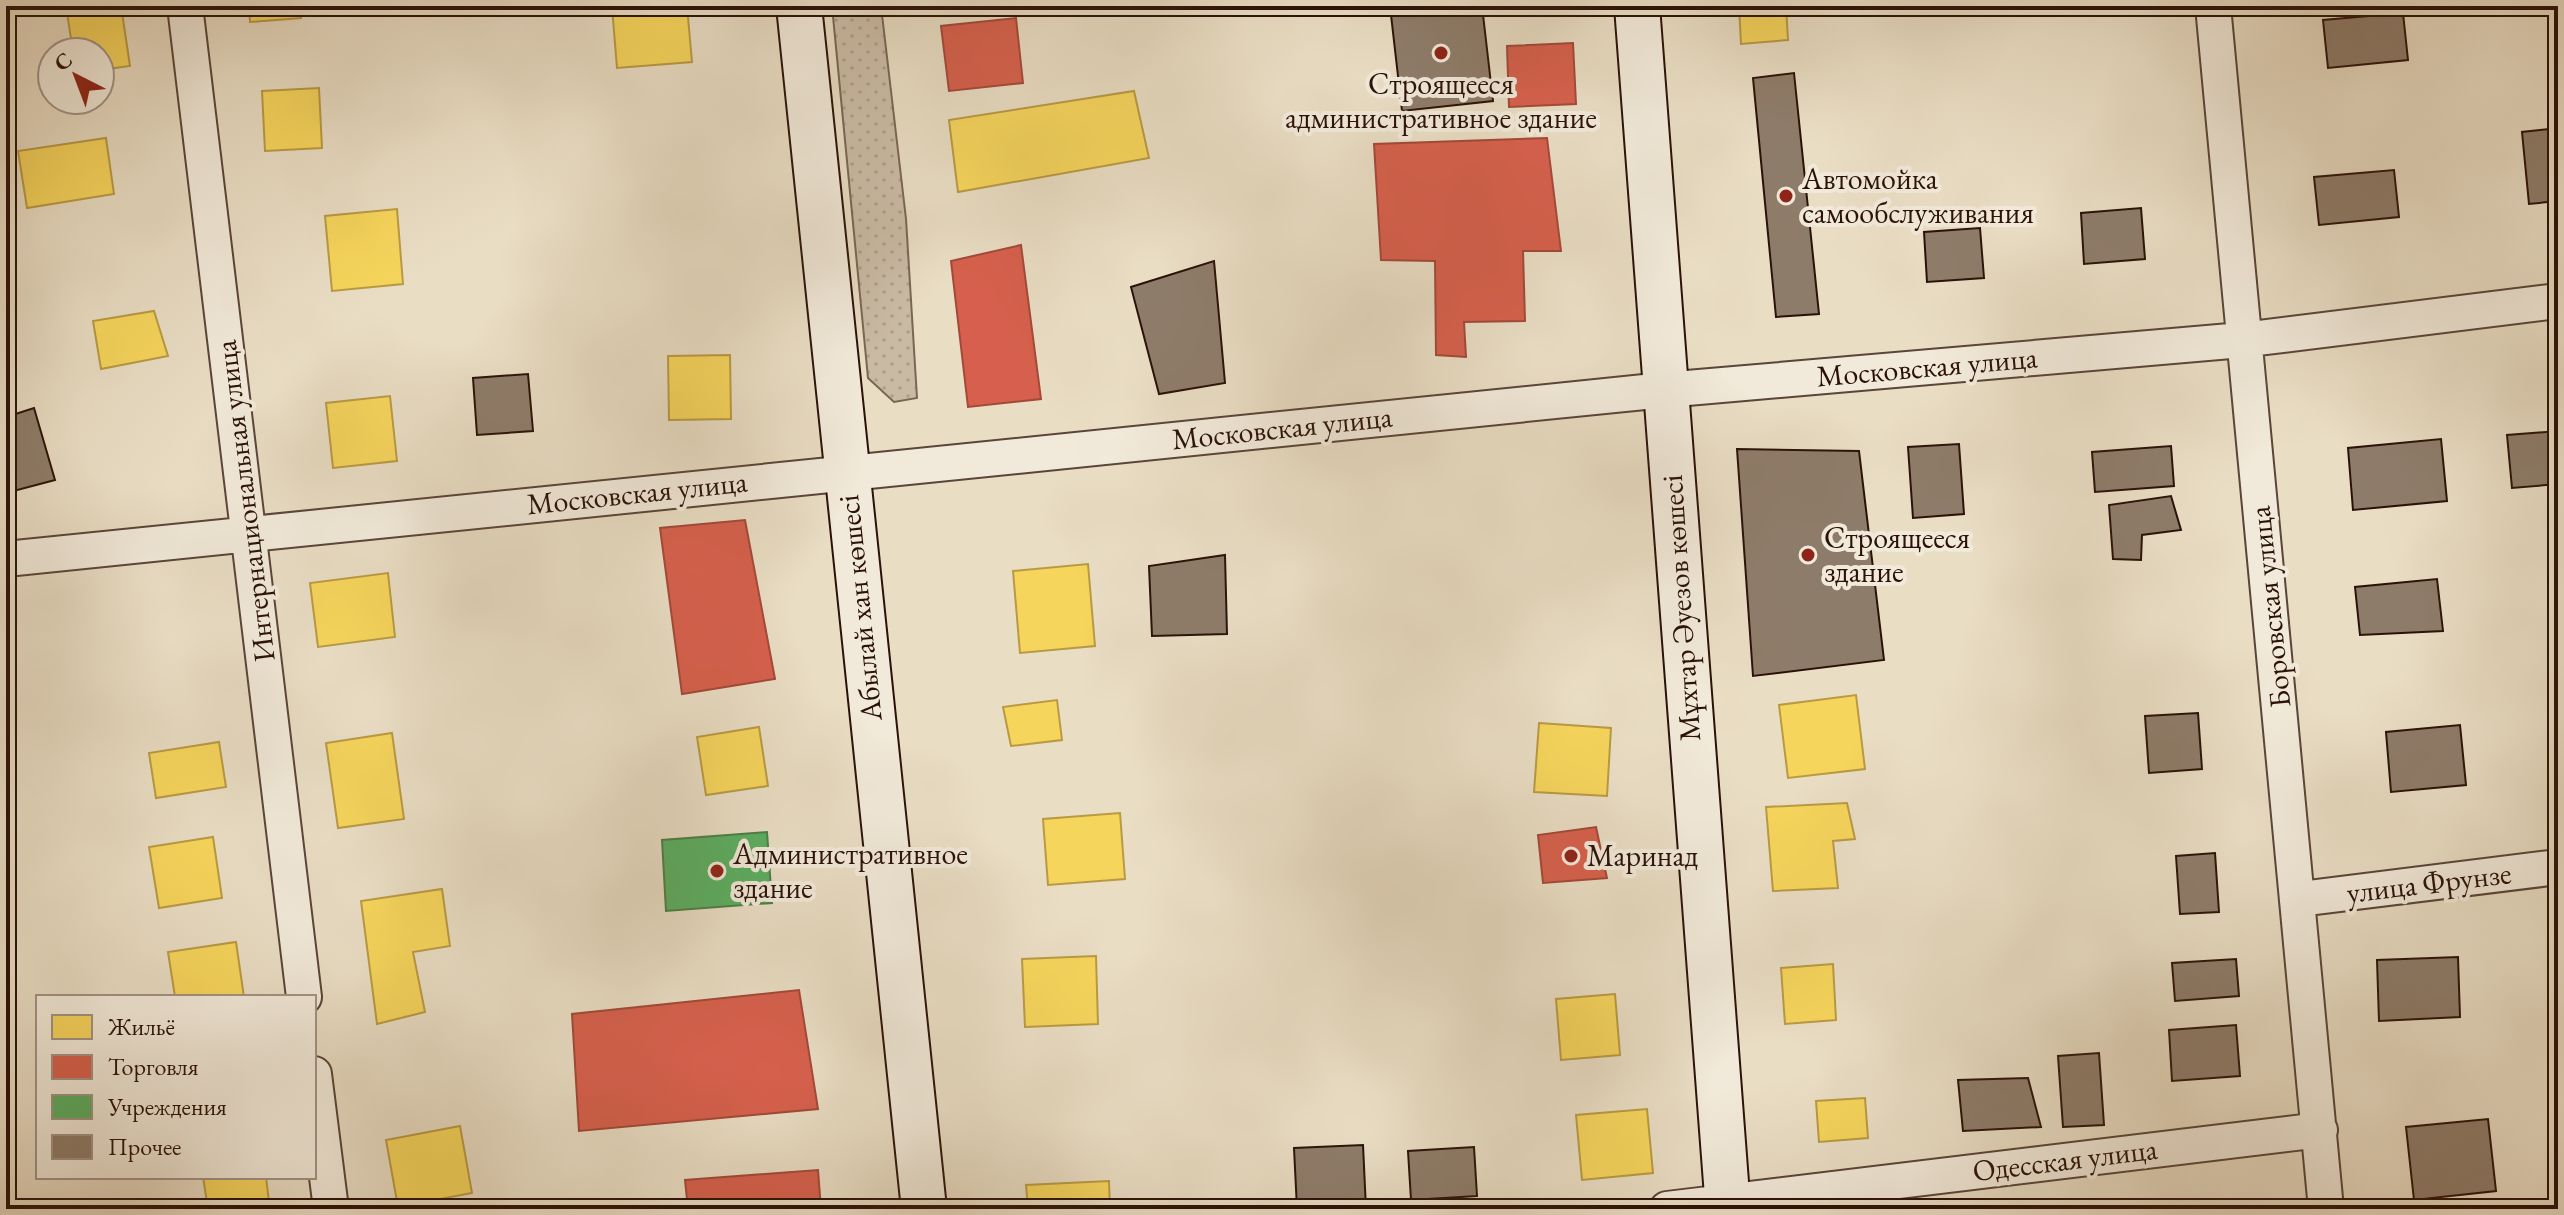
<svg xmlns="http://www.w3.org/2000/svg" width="2564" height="1215" viewBox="0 0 2564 1215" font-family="'EB Garamond',serif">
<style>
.green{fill:url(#green-dots);stroke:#7a6656;stroke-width:2}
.homes{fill:#f6d55c;stroke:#b99a43;stroke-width:2}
.shops{fill:#d6604d;stroke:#a34939;stroke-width:2}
.public{fill:#5aae61;stroke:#4c7f47;stroke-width:2}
.building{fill:#8e7c6a;stroke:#2b1209;stroke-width:2}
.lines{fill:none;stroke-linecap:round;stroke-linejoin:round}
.street-casing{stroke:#5a4538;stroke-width:38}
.secondary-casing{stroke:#2b1209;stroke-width:48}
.street{stroke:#f1e9d9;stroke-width:34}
.secondary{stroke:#f1e9d9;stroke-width:44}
.poi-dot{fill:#8f2418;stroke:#f1e9d9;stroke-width:3}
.labels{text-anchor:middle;stroke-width:8;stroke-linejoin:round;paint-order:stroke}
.poi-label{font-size:30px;fill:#2b1209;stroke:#f1e9d9;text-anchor:start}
.street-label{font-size:30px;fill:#2b1209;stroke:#f1e9d9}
</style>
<defs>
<pattern id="green-dots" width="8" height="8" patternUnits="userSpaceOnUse" patternTransform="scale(2)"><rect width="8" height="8" fill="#c9baa4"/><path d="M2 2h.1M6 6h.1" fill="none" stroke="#ad9f8c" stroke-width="1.8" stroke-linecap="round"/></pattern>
</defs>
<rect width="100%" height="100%" fill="#e9ddc4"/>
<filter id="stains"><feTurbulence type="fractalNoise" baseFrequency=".0025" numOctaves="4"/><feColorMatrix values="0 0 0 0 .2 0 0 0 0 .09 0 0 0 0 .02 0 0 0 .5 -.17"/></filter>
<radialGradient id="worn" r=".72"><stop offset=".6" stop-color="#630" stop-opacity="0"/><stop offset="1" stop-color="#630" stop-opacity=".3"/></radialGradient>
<path class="green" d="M832 6H881L906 219 917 398 894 402 868 378Z"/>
<path class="homes" d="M66 6H121L130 66 100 70V52H73Z
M249 6H300L301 18 250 22Z
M687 6 692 62 617 68 612 7Z
M1739 6H1786L1788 40 1741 44Z
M319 88 322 148 265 151 262 91Z
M1134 91 1149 158 958 192 949 120Z
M106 138 114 194 27 208 18 151Z
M397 209 403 284 332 291 325 216Z
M154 311 168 356 101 369 93 321Z
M730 355 731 419 669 420 668 356Z
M390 396 397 461 333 468 326 403Z
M1088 564 1095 646 1020 653 1013 571Z
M388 573 395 637 318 647 310 583Z
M1856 695 1865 769 1788 778 1779 705Z
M1057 700 1062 740 1011 746 1003 707Z
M1539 723 1611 728 1607 796 1534 792Z
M759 727 768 786 706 795 697 737Z
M392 733 404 819 338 828 326 743Z
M219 742 226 787 156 798 149 753Z
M1847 803 1855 839 1833 841 1838 888 1773 891 1766 807Z
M1120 813 1125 879 1048 885 1043 819Z
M213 837 222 898 159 908 149 847Z
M442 889 450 946 413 952 425 1012 377 1024 361 901Z
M236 942 244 997H175L168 952Z
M1096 956 1098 1024 1025 1027 1022 959Z
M1833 964 1836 1020 1785 1024 1781 968Z
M1615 994 1620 1055 1561 1060 1556 999Z
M1865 1098 1868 1138 1819 1142 1816 1101Z
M1647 1109 1653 1173 1582 1180 1576 1115Z
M460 1126 472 1193 398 1207 386 1140Z
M203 1177H266L269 1202 208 1209Z
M1109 1181 1110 1209H1028L1026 1185Z"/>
<path class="shops" d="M1016 18 1023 83 949 91 941 26Z
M1573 43 1576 104 1509 107 1507 46Z
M1547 138 1561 251H1523L1525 321 1464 322 1466 357 1436 355 1435 261 1381 260 1374 144Z
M1021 245 1041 399 968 407 951 261Z
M745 520 775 679 682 694 660 528Z
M1596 827 1607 878 1543 883 1538 835Z
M799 990 818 1109 579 1131 572 1014Z
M818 1170 821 1209H688L685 1180Z"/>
<path class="public" d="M767 832 772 903 666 911 662 840Z"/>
<path class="building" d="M1390 6H1482L1493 101 1402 111Z
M2403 13 2408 60 2328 68 2323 20Z
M1794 73 1819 314 1776 317 1753 78Z
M2558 128V201L2529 204 2522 132Z
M2394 170 2399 217 2319 225 2314 177Z
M2141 208 2145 259 2084 264 2081 213Z
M1980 228 1984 278 1927 282 1924 232Z
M1214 261 1225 383 1159 394 1131 287Z
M528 374 533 431 477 435 473 378Z
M34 408 55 480 6 493V417Z
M2558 431V484L2512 488 2507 435Z
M2441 439 2447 501 2353 510 2348 448Z
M1959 444 1964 514 1913 518 1908 447Z
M2171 446 2174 486 2095 492 2092 452Z
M1737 449 1859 451 1884 660 1753 676Z
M2171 496 2181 530 2142 535 2141 560 2113 559 2109 505Z
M1225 555 1227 634 1152 636 1149 566Z
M2437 579 2443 631 2360 635 2355 587Z
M2198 713 2202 769 2149 773 2145 716Z
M2460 725 2466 785 2391 792 2386 732Z
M2215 853 2219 912 2180 914 2176 856Z
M2458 957 2460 1017 2379 1021 2377 960Z
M2236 959 2239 996 2175 1001 2172 963Z
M2236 1025 2240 1076 2172 1081 2169 1030Z
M2099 1053 2104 1125 2063 1127 2058 1056Z
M2028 1078 2041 1127 1963 1131 1958 1080Z
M2488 1119 2496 1191 2414 1200 2406 1127Z
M1363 1145 1366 1209H1297L1294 1148Z
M1474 1147 1477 1196 1411 1200 1408 1151Z"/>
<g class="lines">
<g class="street-casing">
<path id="street" d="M185 6 304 997
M2213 6 2326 1209
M6 559 1664 390 2242 340 2558 301
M2300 899 2558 867
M314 1074 331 1209
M1667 1209 2320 1130"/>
</g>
<g class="secondary-casing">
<path id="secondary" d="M799 6 924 1209
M1637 6 1728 1209"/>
</g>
<use href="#street" class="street"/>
<use href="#secondary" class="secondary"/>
</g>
<g class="poi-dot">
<circle cx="1441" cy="53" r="8"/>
<circle cx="1786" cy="196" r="8"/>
<circle cx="1808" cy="555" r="8"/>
<circle cx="1571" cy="856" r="8"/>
<circle cx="717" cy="871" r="8"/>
</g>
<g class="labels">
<g class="poi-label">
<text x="1441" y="94" text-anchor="middle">Строящееся<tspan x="1441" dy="34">административное здание</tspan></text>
<text x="1802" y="189">Автомойка<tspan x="1802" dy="34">самообслуживания</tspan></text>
<text x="1824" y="548">Строящееся<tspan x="1824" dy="34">здание</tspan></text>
<text x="733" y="864">Административное<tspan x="733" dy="34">здание</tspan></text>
<text x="1587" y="866">Маринад</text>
</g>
<g class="street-label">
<text transform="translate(1927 367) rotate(-5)" y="10">Московская улица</text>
<text transform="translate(1282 428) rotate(-6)" y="10">Московская улица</text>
<text transform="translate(637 493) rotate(-6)" y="10">Московская улица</text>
<text transform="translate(245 501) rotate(-97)" y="10">Интернациональная улица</text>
<text transform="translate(2270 607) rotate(-96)" y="10">Боровская улица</text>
<text transform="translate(860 608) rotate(-96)" y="10">Абылай хан көшесі</text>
<text transform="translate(1681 608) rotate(-94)" y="10">Мұхтар Әуезов көшесі</text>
<text transform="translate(2429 883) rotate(-7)" y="10">улица Фрунзе</text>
<text transform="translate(2065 1160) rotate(-7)" y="10">Одесская улица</text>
</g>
</g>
<rect width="2564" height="1215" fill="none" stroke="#e9ddc4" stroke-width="32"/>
<rect x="8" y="8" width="2548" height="1199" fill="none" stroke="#2b1209" stroke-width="4"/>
<rect x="16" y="16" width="2532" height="1183" fill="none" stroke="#2b1209" stroke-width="2"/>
<rect x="36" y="995" width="280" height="184" fill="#f1e9d9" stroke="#a29386" stroke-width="2"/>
<rect x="52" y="1015" width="40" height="24" fill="#f6d55c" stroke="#a29386" stroke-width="2"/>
<text x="108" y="1035" font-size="24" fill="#2b1209">Жильё</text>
<rect x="52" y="1055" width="40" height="24" fill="#d6604d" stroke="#a29386" stroke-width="2"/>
<text x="108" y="1075" font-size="24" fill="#2b1209">Торговля</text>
<rect x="52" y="1095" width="40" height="24" fill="#5aae61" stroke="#a29386" stroke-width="2"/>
<text x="108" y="1115" font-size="24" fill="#2b1209">Учреждения</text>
<rect x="52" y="1135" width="40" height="24" fill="#8e7c6a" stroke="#a29386" stroke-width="2"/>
<text x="108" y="1155" font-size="24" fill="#2b1209">Прочее</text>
<g transform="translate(76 76) rotate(318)"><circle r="38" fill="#f1e9d9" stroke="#a29386" stroke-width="2"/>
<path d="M0-6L14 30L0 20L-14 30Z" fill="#8f2418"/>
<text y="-12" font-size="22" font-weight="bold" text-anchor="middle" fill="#2b1209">С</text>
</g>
<rect width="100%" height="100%" filter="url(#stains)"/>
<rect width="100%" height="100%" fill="url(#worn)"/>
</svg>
